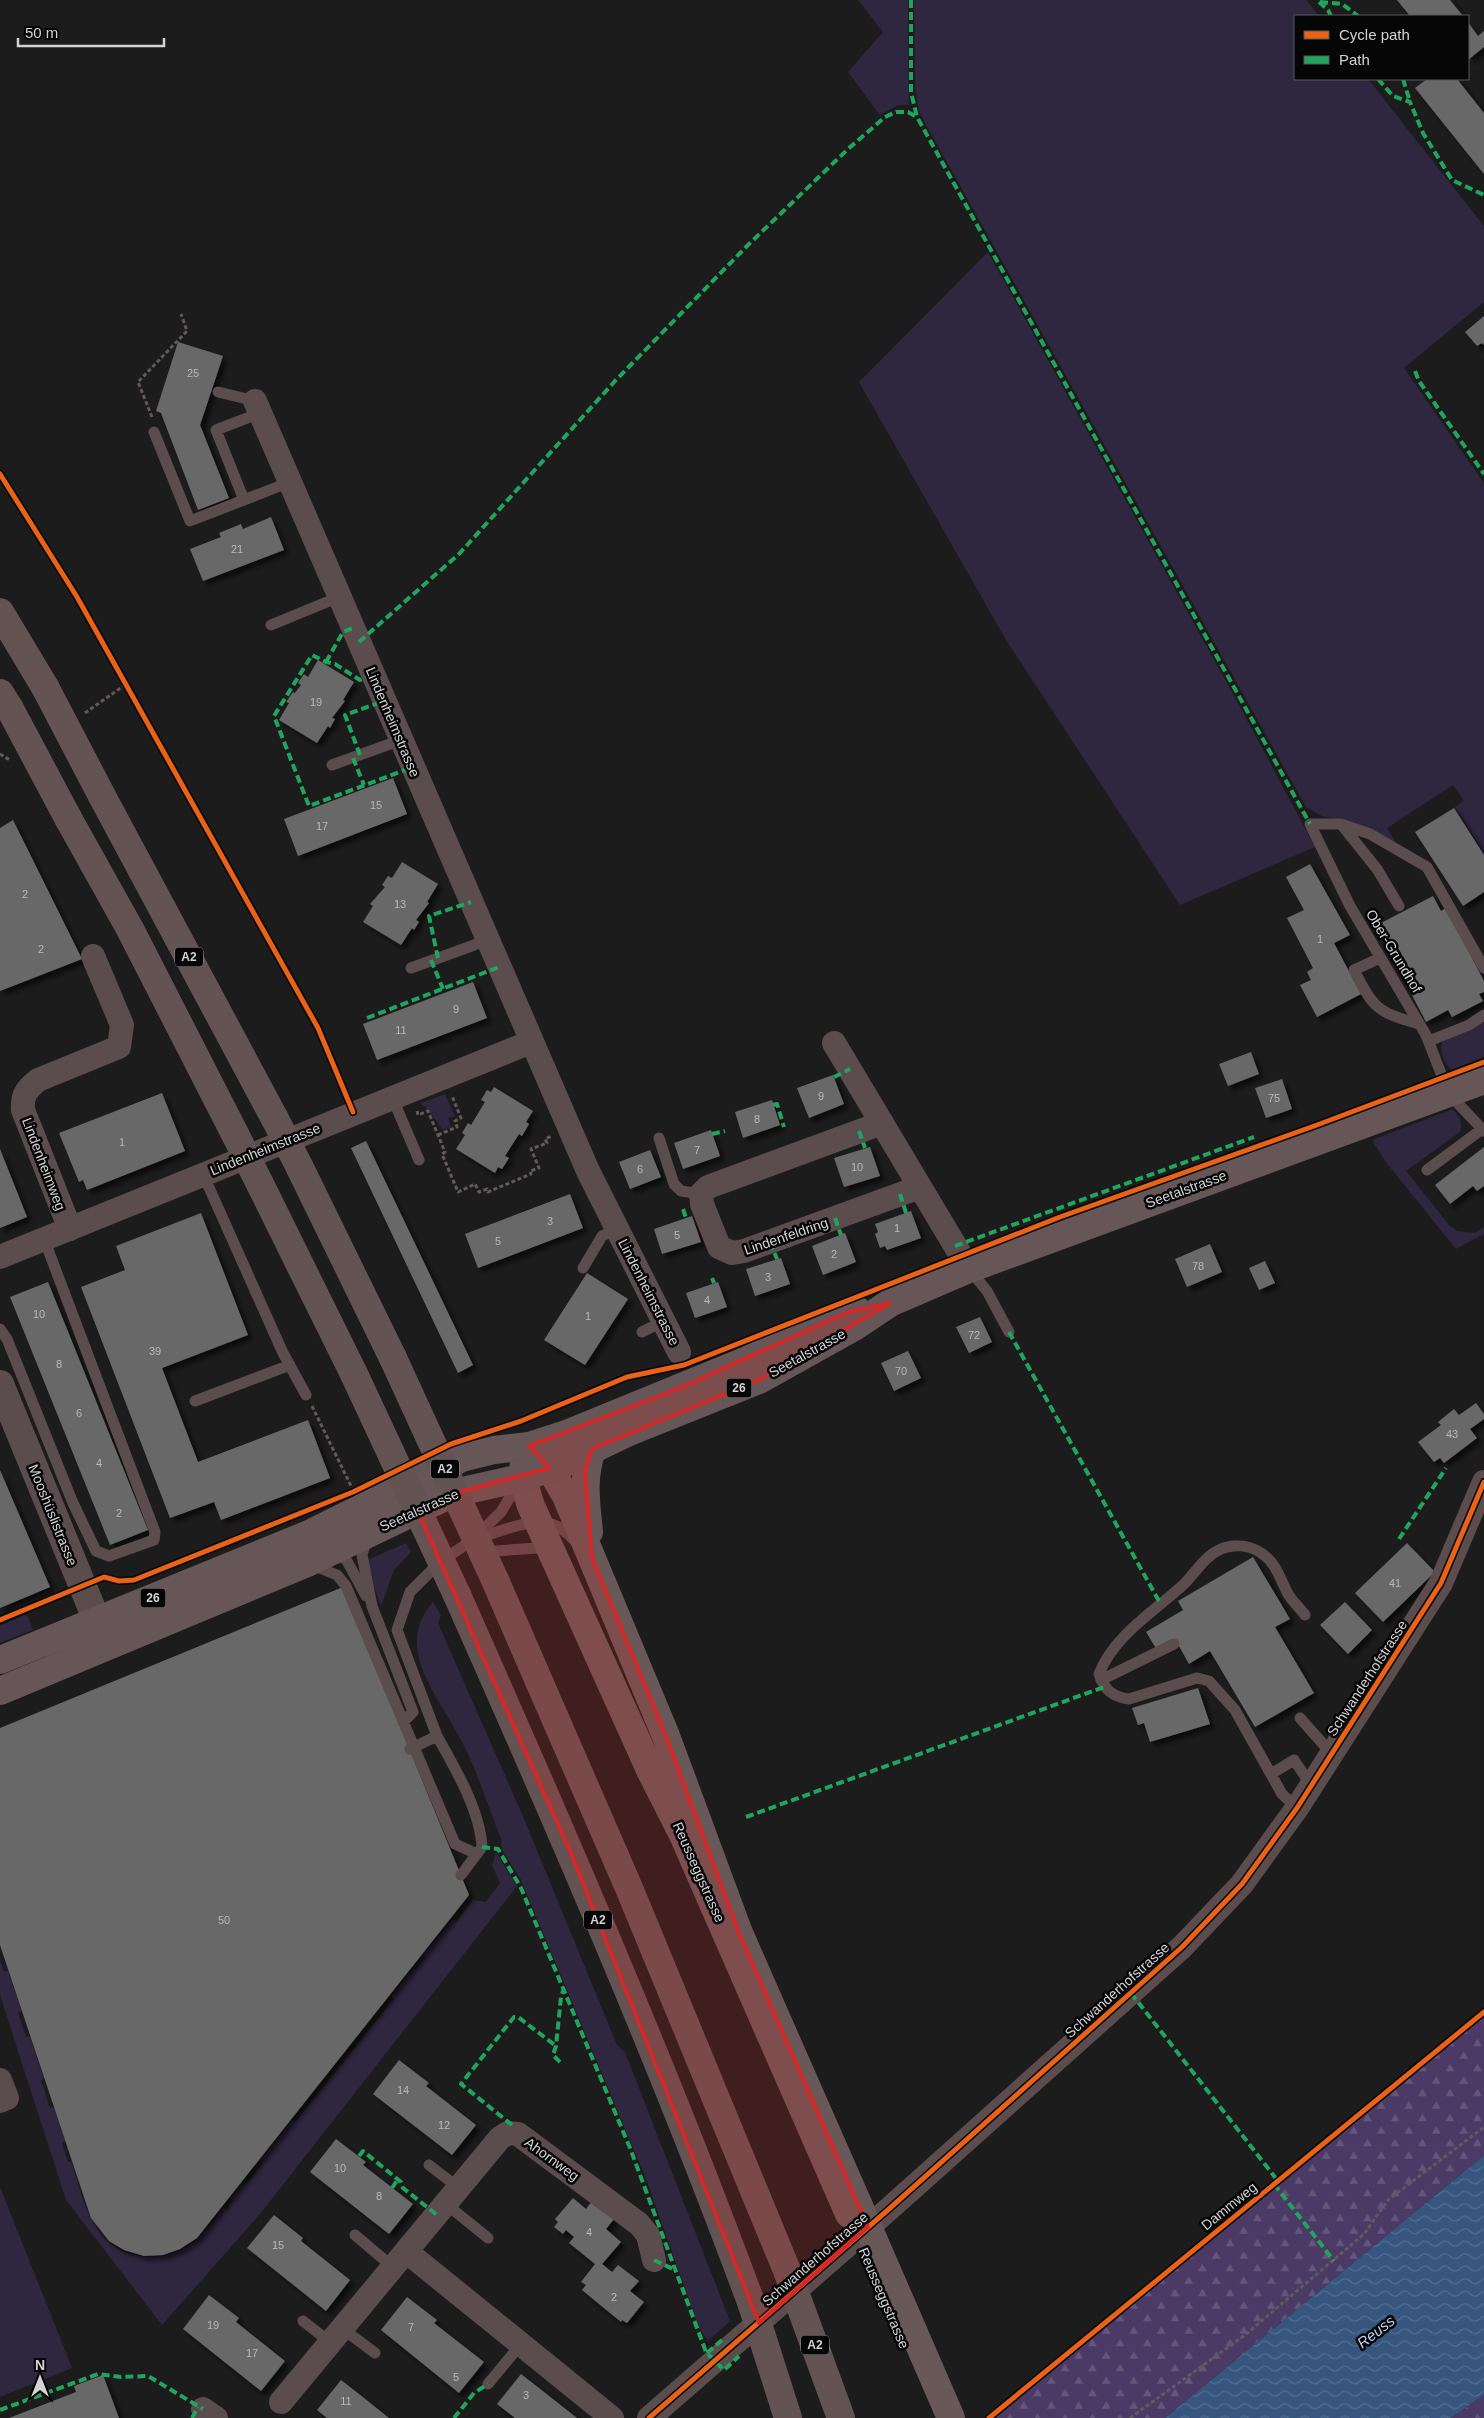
<svg xmlns="http://www.w3.org/2000/svg" width="1484" height="2418" viewBox="0 0 1484 2418" font-family="Helvetica,sans-serif">
<style>
.green{fill:#2f2640}
.forest{fill:url(#forest-firs)}
.water{fill:url(#water-waves)}
.building{fill:#686868;filter:url(#shadow)}
.lines{fill:none;stroke-linecap:round;stroke-linejoin:round}
.path{stroke:#625959;stroke-width:3;stroke-dasharray:4 2.5;stroke-linecap:butt}
.service{stroke:#5b4c4d;stroke-width:11}
.minor{stroke:#5b4c4d;stroke-width:24}
.tertiary{stroke:#5b4c4d;stroke-width:28}
.secondary{stroke:#685858;stroke-width:28}
.primary{stroke:#675657;stroke-width:28}
.motorway{stroke:#635353;stroke-width:28}
.secondary-bridge{stroke:#685858;stroke-width:28}
.motorway-bridge{stroke:#635353;stroke-width:28}
.quiet{stroke:#20a55d;stroke-width:4;stroke-dasharray:8 4;stroke-linecap:butt}
.cycleway-casing{stroke:#060607;stroke-width:8}
.cycleway{stroke:#ea6118;stroke-width:5}
.marked{fill:#d62828;fill-opacity:0.2;stroke:#d62828;stroke-width:4;stroke-linejoin:round}
.labels{text-anchor:middle;stroke-width:5;stroke-linejoin:round;paint-order:stroke}
.number-label{font-size:11px;fill:#b8b8b9}
.shield{fill:#060607;stroke:#969596;stroke-width:1}
.shield-label{font-size:12px;font-weight:bold;fill:#d3d2d4}
.street-label{font-size:14px;fill:#d3d2d4;stroke:#060607}
.water-label{font-size:15px;font-style:italic;fill:#bfd4f1;stroke:#060607}
</style>
<defs>
<pattern id="forest-firs" width="22" height="20" patternUnits="userSpaceOnUse" patternTransform="scale(1.25)"><rect width="22" height="20" fill="#4b3a66"/><path d="M5 1l3.5 6h-7zM16 11l3.5 6h-7z" fill="#64567b"/></pattern>
<pattern id="water-waves" width="16" height="10" patternUnits="userSpaceOnUse" patternTransform="scale(1.25)"><rect width="16" height="10" fill="#36557f"/><path d="M0 5q4-4 8 0t8 0" fill="none" stroke="#526d90"/></pattern>
<filter id="shadow"><feDropShadow dx="4.5" dy="4.5" stdDeviation="2.5" flood-color="#0009"/></filter>
</defs>
<rect width="100%" height="100%" fill="#1c1c1c"/>
<path class="green" d="M858 0H908L909 105H898L880 115 848 72 883 32Z
M914 0H1306L1319 16H1295V79H1368L1484 226V302L1404 368 1484 483V853L1455 807 1464 801 1453 785 1387 828 1397 844 1351 824 1322 816 1306 807 919 112 915 88Z
M988 252 1237 701 1315 847 1180 905 1006 640 859 382Z
M1484 1022V1057L1452 1070C1444 1064 1438 1050 1443 1041Z
M445 1094 455 1116 448 1118 451 1127 443 1130 425 1106 423 1107 421 1103Z
M1453 1109C1459 1117 1464 1122 1460 1132L1406 1171 1449 1225 1457 1231 1475 1233 1484 1227V1234L1456 1249 1385 1161 1372 1140Z
M406 1543 411 1552 394 1570 381 1606 368 1570 367 1560Z
M433 1602 441 1615 438 1623 522 1814 617 2045 625 2052 730 2321 708 2341 699 2328 646 2179 520 1878 502 1850 501 1839C487 1804 476 1766 457 1733 435 1692 394 1646 433 1602Z
M24 1615 28 1617 33 1630 0 1643V1626Z
M496 1852 517 1886 260 2214 162 2325 66 2200 0 1995V1960L4 1972 8 1971 22 2011 18 2013 26 2037 30 2036 44 2079 41 2080 50 2108 54 2107 65 2141 62 2143 68 2162H71C78 2180 82 2203 92 2220 97 2228 102 2238 110 2244 136 2263 172 2260 196 2240 207 2231 215 2218 223 2208L227 2209 233 2200 230 2199 243 2182 246 2184 263 2163 260 2160 292 2120 295 2122 394 1999 391 1996 413 1969 415 1970 425 1958 422 1956 453 1919 456 1922 473 1900 486 1902 500 1883 492 1865Z
M0 2187 72 2368 0 2397Z"/>
<path class="forest" d="M1484 2014V2155L1165 2418H992Z
M1484 2395V2418H1451Z"/>
<path class="water" d="M1484 2155V2395L1451 2418H1165Z"/>
<path class="building" d="M1397 0H1450L1463 16H1410Z
M1468 22 1478 36 1484 31V47L1468 60Z
M1427 79H1457L1484 113V174L1415 88Z
M1484 316V345L1482 343 1477 346 1465 332Z
M178 342 223 356 200 425 229 498 198 510 161 413 156 411Z
M271 517 284 550 203 581 190 549 221 537 219 533 241 524 243 529Z
M318 660 354 682 343 700 345 701 332 718 335 719 330 728 328 726 317 743 279 720 289 703 286 702 293 692 295 693 301 685 298 683 304 674 308 677Z
M393 778 407 814 298 856 284 819Z
M1454 808 1484 855V892L1463 906 1415 832Z
M13 820 82 959 0 991V828Z
M402 862 438 884 427 902 429 903 416 920 419 922 414 930 412 928 401 945 363 922 373 906 370 904 385 887 382 885 388 876 392 878Z
M1310 864 1350 935 1334 943 1361 994 1317 1017 1300 985 1311 980 1307 972 1313 968 1287 918 1304 910 1286 877Z
M1433 896 1441 911 1446 908 1484 981V992L1479 994 1483 1001 1452 1017 1448 1010 1426 1022 1385 943 1390 941 1381 923Z
M473 982 487 1018 377 1060 363 1024Z
M1251 1052 1259 1074 1228 1086 1219 1064Z
M833 1075 844 1104 809 1118 797 1088Z
M1282 1079 1292 1109 1266 1118 1255 1088Z
M494 1087 533 1111 526 1122 529 1124 522 1136 519 1134 505 1156 509 1158 502 1169 498 1167 495 1173 456 1149 465 1135 462 1133 468 1123 471 1125 485 1102 481 1100 487 1090 491 1092Z
M162 1093 185 1151 87 1190 83 1180 79 1182 59 1133Z
M772 1100 780 1125 743 1138 735 1112Z
M711 1130 720 1156 683 1169 674 1143Z
M366 1141 473 1365 458 1373 351 1148Z
M870 1147 880 1176 844 1187 834 1158Z
M1484 1147V1186L1477 1191 1473 1186 1450 1204 1435 1185Z
M0 1149 27 1217 0 1228Z
M650 1150 661 1177 630 1189 619 1162Z
M570 1194 583 1228 478 1268 465 1234Z
M911 1211 921 1238 887 1250 885 1246 880 1248 875 1234 878 1232 875 1224Z
M201 1213 248 1335 162 1368 198 1462 308 1420 330 1478 221 1520 214 1502 170 1518 81 1287 125 1270 116 1246Z
M692 1216 701 1242 662 1254 654 1229Z
M845 1233 856 1262 823 1275 812 1246Z
M1210 1244 1222 1272 1187 1287 1175 1259Z
M781 1258 790 1284 755 1296 746 1269Z
M1265 1261 1275 1283 1259 1290 1249 1268Z
M587 1273 628 1299 585 1365 544 1340Z
M48 1282 148 1530 110 1545 10 1297Z
M718 1282 727 1307 695 1318 686 1293Z
M980 1317 992 1342 969 1353 956 1327Z
M908 1351 921 1378 894 1391 881 1363Z
M1476 1403 1484 1414V1419L1470 1429 1477 1438 1444 1463 1440 1458 1434 1462 1418 1442 1441 1425 1438 1422 1454 1409 1459 1415Z
M0 1470 50 1587 0 1608Z
M1407 1543 1435 1572 1383 1622 1355 1593Z
M1253 1557 1290 1619 1275 1627 1314 1693 1255 1727 1210 1651 1189 1664 1175 1639 1157 1650 1146 1632 1183 1610 1178 1601Z
M343 1587 469 1895 197 2238 180 2249 163 2255 144 2256 124 2250 109 2241 91 2218 0 1945V1728Z
M1345 1602 1372 1630 1348 1654 1320 1625Z
M1198 1688 1210 1724 1150 1742 1144 1723 1138 1725 1132 1708Z
M399 2060 429 2083 426 2086 476 2125 452 2155 373 2094Z
M336 2139 366 2162 363 2165 413 2204 389 2234 310 2172Z
M573 2198 586 2209 592 2201 614 2219 606 2229 621 2242 602 2264 612 2272 618 2265 639 2281 630 2291 644 2302 627 2323 622 2320 621 2322 582 2290 586 2285 581 2282 595 2264 569 2243 574 2237 566 2230 563 2234 554 2227 558 2222 555 2219Z
M274 2215 303 2238 301 2241 350 2280 326 2311 247 2248Z
M209 2295 239 2318 236 2322 285 2361 261 2391 183 2329Z
M407 2297 437 2320 434 2323 484 2362 459 2393 381 2330Z
M521 2374 539 2388 577 2418H515L497 2404Z
M103 2375 119 2418H9L76 2392 74 2386Z
M341 2380 359 2394 389 2418H327L317 2410Z"/>
<g class="lines">
<path class="path" d="M152 417 138 382 187 331 181 314
M85 713 125 685
M0 754 10 760
M417 1111 418 1115 428 1111 445 1152 442 1154 458 1192 475 1184 479 1192 487 1189 488 1192 531 1174 530 1171 539 1168 531 1149 547 1143 545 1139 552 1136
M438 1135 457 1127 455 1121 461 1118 452 1096
M312 1406 352 1488
M1130 2418 1245 2335 1364 2234 1388 2200 1484 2127"/>
<path class="service" d="M218 392 255 401
M154 432 190 521 290 482
M244 500 216 430 260 413
M271 625 339 597
M332 765 401 740
M1341 824 1377 869 1399 906
M1380 958 1354 970C1374 1009 1377 1012 1419 1024
M411 968 488 940
M1484 968 1427 867 1370 834 1341 824H1310L1350 906 1426 1035 1449 1094 1484 1131
M1429 1041 1469 1025 1484 1015
M392 1097 419 1160
M659 1138 674 1184 681 1191 701 1194
M1427 1170 1481 1130
M203 1174 283 1353 306 1395
M583 1268 602 1236 617 1229
M969 1269 987 1291 1009 1332
M0 1329 7 1339 73 1503 96 1551 109 1556 154 1540 155 1532 44 1239
M642 1332 664 1321
M195 1401 290 1365
M367 1537 362 1555 372 1606 413 1712 403 1722
M476 1539C499 1532 528 1518 552 1524 562 1527 570 1536 577 1543
M335 1549 347 1561 366 1596
M482 1552 537 1548 550 1553
M312 1565 337 1575 346 1586 455 1844 477 1854
M1101 1680 1174 1644
M1300 1718 1332 1754
M437 1736C455 1768 480 1810 482 1847L461 1875
M410 1749 437 1736 397 1630 410 1592 440 1562 471 1541 501 1512 519 1482
M1271 1774 1294 1760 1311 1785
M1297 1808 1282 1794 1235 1710 1209 1681 1197 1678 1129 1699C1112 1697 1104 1689 1099 1674 1114 1636 1153 1612 1182 1586 1196 1573 1203 1557 1221 1549 1233 1544 1247 1545 1258 1551 1276 1561 1279 1577 1288 1594 1292 1601 1300 1608 1305 1615
M429 2165 459 2188
M446 2204 488 2238
M355 2235 394 2268
M303 2321 331 2343
M343 2329 375 2353
M488 2384 521 2344"/>
<path class="minor" d="M255 401 588 1171 679 1352
M834 1043 969 1269
M882 1123 708 1187 701 1194 702 1204 719 1247 732 1253 744 1251 920 1187
M70 1229 23 1110C22 1095 26 1090 38 1080L119 1047 122 1025 93 956
M0 1257 531 1042
M0 2080 7 2098 0 2101
M407 2252 612 2418
M281 2402 500 2138 508 2133 518 2134 639 2224 648 2235 654 2260
M203 2409 216 2418
M649 2418 889 2209 1182 1947 1242 1884 1297 1808 1441 1583 1484 1482"/>
<path class="tertiary" d="M0 1384 106 1643"/>
<path class="secondary" d="M589 1532C586 1500 582 1480 592 1449
M849 2214 683 1835 651 1772 531 1506C523 1481 519 1472 529 1446L553 1474 566 1496 666 1736 739 1933 859 2206"/>
<path class="primary" d="M0 1660 309 1534 462 1458 494 1450 529 1446 569 1433 745 1361 828 1320 857 1310
M0 1691 307 1563 447 1496 463 1491 521 1478 563 1464 629 1432 759 1380 854 1327 890 1303 969 1269 1484 1080"/>
<path class="motorway" d="M0 612 45 687
M0 693 10 709
M102 796 275 1119
M68 818 130 929 236 1136
M300 1168 393 1358
M260 1184 354 1374
M495 1580 629 1888 788 2273
M457 1595C561 1829 663 2064 752 2305"/>
<path class="secondary-bridge" d="M859 2206 951 2418"/>
<path class="motorway-bridge" d="M45 687 102 796
M10 709 68 818
M275 1119 300 1168
M236 1136 260 1184
M393 1358 495 1580
M354 1374 457 1595
M788 2273 841 2418
M752 2305 788 2418"/>
<path class="quiet" d="M911 0V92L917 117 1310 824
M1319 2 1328 10 1331 16
M1320 2 1342 4 1358 16
M1378 79 1393 96 1410 102 1423 133 1452 180 1484 195
M1403 79 1410 102
M1415 371 1419 381 1484 474
M359 642 459 554 615 381 748 245 848 149 885 117 896 112H908L917 117
M326 662 343 632 353 628
M373 675 360 680 335 664 326 662 312 655 274 716 309 806 413 767
M360 755 345 715 384 701
M353 758 364 785
M438 958 429 916 471 902
M431 960 443 989
M367 1018 499 967
M834 1077 850 1069
M773 1105 777 1104 784 1127
M859 1131 865 1148
M712 1134 725 1131
M900 1194 906 1213
M683 1209 686 1218
M835 1218 841 1235
M770 1242 777 1259
M955 1246 1254 1137
M712 1278 714 1283
M1009 1332 1160 1603
M1399 1539 1446 1468
M746 1817 1104 1687
M482 1847 498 1849 521 1888 630 2148 706 2352 724 2370 739 2356
M1131 1993 1278 2181
M560 2062 553 2055 556 2046 561 1997 563 1991
M512 2125 461 2084 514 2017H518L556 2046
M359 2156 363 2151 401 2182 403 2188 437 2215
M1274 2184 1334 2261
M392 2188 398 2179
M654 2260 675 2270
M707 2353 722 2340
M0 2410 98 2374 121 2377 148 2376 203 2409
M192 2418 198 2407
M454 2418 474 2393 488 2384"/>
<g class="cycleway-casing">
<path id="cycleway" d="M0 474 77 597 318 1028 353 1112
M0 1620 104 1577 119 1581 134 1580 353 1492 451 1444 521 1421 627 1377 684 1365 1060 1217 1317 1125 1484 1062
M649 2418 889 2209 1182 1947 1242 1884 1297 1808 1441 1583 1484 1482
M989 2418 1484 2012"/>
</g>
<use href="#cycleway" class="cycleway"/>
</g>
<path class="marked" d="M890 1303 759 1380 592 1449 585 1472 592 1558 666 1736 739 1933 868 2227 759 2323 572 1856 417 1510 463 1491 549 1468 529 1446 680 1388 848 1312Z"/>
<g class="labels">
<g class="number-label">
<text x="193" y="377">25</text>
<text x="237" y="553">21</text>
<text x="316" y="706">19</text>
<text x="376" y="809">15</text>
<text x="322" y="830">17</text>
<text x="25" y="898">2</text>
<text x="400" y="908">13</text>
<text x="1320" y="943">1</text>
<text x="41" y="953">2</text>
<text x="456" y="1013">9</text>
<text x="401" y="1034">11</text>
<text x="821" y="1100">9</text>
<text x="1274" y="1102">75</text>
<text x="757" y="1123">8</text>
<text x="122" y="1146">1</text>
<text x="697" y="1154">7</text>
<text x="857" y="1171">10</text>
<text x="640" y="1173">6</text>
<text x="550" y="1225">3</text>
<text x="897" y="1232">1</text>
<text x="677" y="1239">5</text>
<text x="498" y="1245">5</text>
<text x="834" y="1258">2</text>
<text x="1198" y="1270">78</text>
<text x="768" y="1281">3</text>
<text x="707" y="1304">4</text>
<text x="39" y="1318">10</text>
<text x="588" y="1320">1</text>
<text x="974" y="1339">72</text>
<text x="155" y="1355">39</text>
<text x="59" y="1368">8</text>
<text x="901" y="1375">70</text>
<text x="79" y="1417">6</text>
<text x="1452" y="1438">43</text>
<text x="99" y="1467">4</text>
<text x="119" y="1517">2</text>
<text x="1395" y="1587">41</text>
<text x="224" y="1924">50</text>
<text x="403" y="2094">14</text>
<text x="444" y="2129">12</text>
<text x="340" y="2172">10</text>
<text x="379" y="2200">8</text>
<text x="589" y="2236">4</text>
<text x="278" y="2249">15</text>
<text x="614" y="2301">2</text>
<text x="213" y="2329">19</text>
<text x="411" y="2331">7</text>
<text x="252" y="2357">17</text>
<text x="456" y="2381">5</text>
<text x="526" y="2399">3</text>
<text x="346" y="2405">11</text>
</g>
<g class="shield">
<rect x="175" y="947.5" width="28" height="19" rx="4"/>
<rect x="726.5" y="1378.5" width="25" height="19" rx="4"/>
<rect x="431" y="1459.5" width="28" height="19" rx="4"/>
<rect x="140.5" y="1588.5" width="25" height="19" rx="4"/>
<rect x="584" y="1910.5" width="28" height="19" rx="4"/>
<rect x="801" y="2335.5" width="28" height="19" rx="4"/>
</g>
<g class="shield-label">
<text x="189" y="961">A2</text>
<text x="739" y="1392">26</text>
<text x="445" y="1473">A2</text>
<text x="153" y="1602">26</text>
<text x="598" y="1924">A2</text>
<text x="815" y="2349">A2</text>
</g>
<g class="street-label">
<text transform="translate(393 722) rotate(67)" y="5">Lindenheimstrasse</text>
<text transform="translate(1394 951) rotate(59)" y="5">Ober-Grundhof</text>
<text transform="translate(265 1149) rotate(-22)" y="5">Lindenheimstrasse</text>
<text transform="translate(44 1164) rotate(69)" y="5">Lindenheimweg</text>
<text transform="translate(1186 1189) rotate(-20)" y="5">Seetalstrasse</text>
<text transform="translate(786 1236) rotate(-19)" y="5">Lindenfeldring</text>
<text transform="translate(649 1292) rotate(63)" y="5">Lindenheimstrasse</text>
<text transform="translate(807 1353) rotate(-29)" y="5">Seetalstrasse</text>
<text transform="translate(419 1510) rotate(-24)" y="5">Seetalstrasse</text>
<text transform="translate(53 1515) rotate(68)" y="5">Mooshüslistrasse</text>
<text transform="translate(1367 1678) rotate(-57)" y="5">Schwanderhofstrasse</text>
<text transform="translate(699 1872) rotate(66)" y="5">Reusseggstrasse</text>
<text transform="translate(1117 1990) rotate(-42)" y="5">Schwanderhofstrasse</text>
<text transform="translate(552 2159) rotate(36)" y="5">Ahornweg</text>
<text transform="translate(1229 2206) rotate(-39)" y="5">Dammweg</text>
<text transform="translate(815 2259) rotate(-41)" y="5">Schwanderhofstrasse</text>
<text transform="translate(884 2298) rotate(67)" y="5">Reusseggstrasse</text>
</g>
<g class="water-label">
<text transform="translate(1376 2332) rotate(-38)" y="5">Reuss</text>
</g>
</g>
<rect x="1294" y="15" width="175" height="65" fill="#060607" stroke="#585859"/>
<rect x="1304" y="31" width="25" height="8" fill="#ea6118" stroke="#585859"/>
<text x="1339" y="40" font-size="15" fill="#d3d2d4">Cycle path</text>
<rect x="1304" y="56" width="25" height="8" fill="#20a55d" stroke="#585859"/>
<text x="1339" y="65" font-size="15" fill="#d3d2d4">Path</text>
<g transform="translate(40 2378)" stroke="#060607" stroke-width="4" paint-order="stroke">
<path d="M0-4L9 19L0 12L-9 19Z" fill="#d3d2d4"/>
<text y="-8" font-size="14" font-weight="bold" text-anchor="middle" fill="#d3d2d4">N</text>
</g>
<path d="M18 38v8h146v-8" fill="none" stroke="#d3d2d4" stroke-width="2.5"/>
<text x="25" y="38" font-size="15" fill="#d3d2d4" stroke="#060607" stroke-width="4" paint-order="stroke">50 m</text>
</svg>
